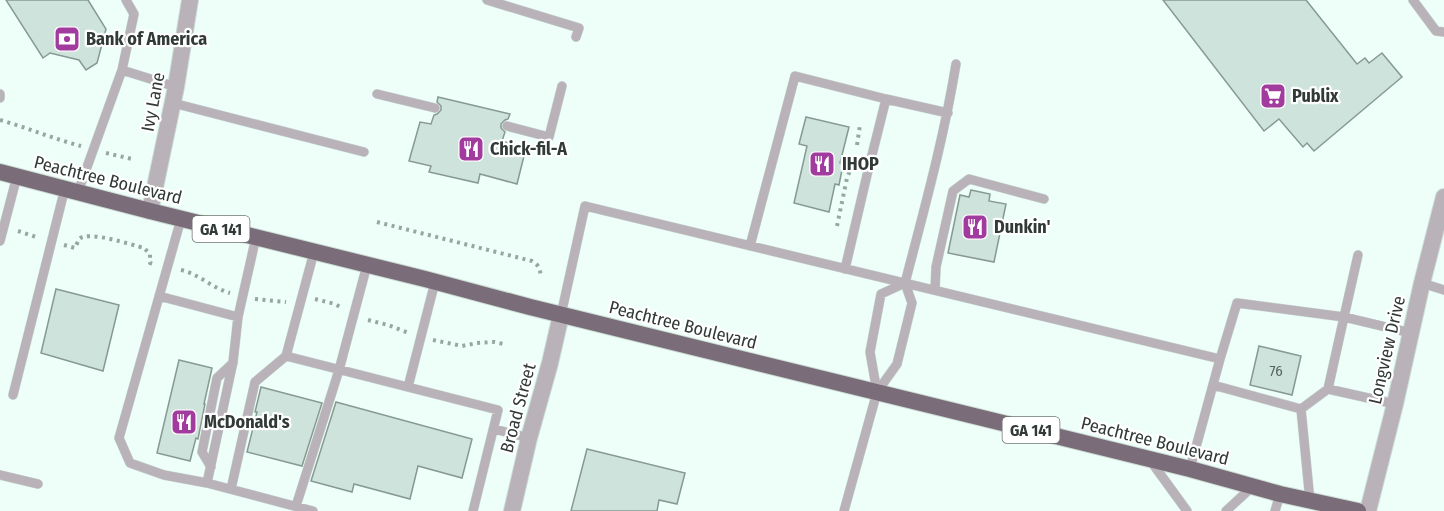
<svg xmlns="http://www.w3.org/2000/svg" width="1444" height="511" viewBox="0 0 1444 511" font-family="'Fira Sans Condensed',sans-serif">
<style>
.building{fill:#cde3db;stroke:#869a93;stroke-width:1.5}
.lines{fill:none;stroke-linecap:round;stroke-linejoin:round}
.service-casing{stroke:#cbdcd5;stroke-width:10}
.minor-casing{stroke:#cbdcd5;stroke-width:18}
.trunk-casing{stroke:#cbdcd5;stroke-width:18}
.path{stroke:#98a6a1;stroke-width:4;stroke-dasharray:3 4.5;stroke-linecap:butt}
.service{stroke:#b9b2b9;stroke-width:9}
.minor{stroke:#b9b2b9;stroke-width:16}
.trunk{stroke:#7a6c78;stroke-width:16}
.labels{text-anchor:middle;stroke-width:4.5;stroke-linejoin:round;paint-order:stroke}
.number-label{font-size:15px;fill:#586460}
.shield{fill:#fff;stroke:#6f7573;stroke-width:1.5}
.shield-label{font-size:16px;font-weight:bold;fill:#313a37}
.poi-label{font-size:18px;font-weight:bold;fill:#313a37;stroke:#fff;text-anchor:start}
.street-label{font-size:18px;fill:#313a37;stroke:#fff}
</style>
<rect width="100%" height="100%" fill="#edfff8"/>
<path class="building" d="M6 0H88L106 29 97 63 86 70 79 60 50 53 43 58Z
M1163 0H1306L1357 64 1365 58 1369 63 1382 53 1402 77 1314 151 1307 143 1303 147 1279 119 1264 131Z
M438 97 510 114 508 119 505 120 501 124V128L505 132 502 141 526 148 517 184 480 174 478 183 429 172 431 166 409 161 420 122 431 124 434 115 437 114 441 110V106L437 102Z
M806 117 849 127 840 163 843 165 839 185 835 184 829 212 794 203 807 146 799 144Z
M971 190 990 194 989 201 1006 204 994 262 948 253 960 195 969 197Z
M56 289 119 305 103 371 41 353Z
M1259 346 1301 356 1292 395 1250 385Z
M179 360 212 368 204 404H205L198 439 196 438 190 461 157 453Z
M261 387 322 403 302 466 247 452 257 412H255Z
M336 402 472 439 462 478 418 466 410 499 354 484 352 492 311 481Z
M587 449 685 473 677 504 659 500 657 511H571Z"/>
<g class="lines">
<g class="service-casing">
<path id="service" d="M487 0 579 28 576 37
M1413 0 1436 31 1444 32
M122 70 176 87
M0 94V98
M377 94 435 108
M886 99 948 113
M173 103 364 152
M507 126 549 137 562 86
M78 192 122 70 134 14 126 0
M181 219 119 438 130 463 164 475 207 483 313 511
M0 241 17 176
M750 246 795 76 886 99 867 175 845 269
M1422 283 1444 290
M935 290 936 267 953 191 969 179 1044 199
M159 296 238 317
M561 315 585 206 1220 359
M286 356 498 410 473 511
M1213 385 1301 409 1310 501
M408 387 435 282
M1328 389 1344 317 1411 333
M877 392 870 352 881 294 905 283
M13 395 65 188
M1301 409 1328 389 1395 404
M494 429 529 438
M1150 460 1187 511
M211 467 202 452 217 378 233 363
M1190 469 1220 359 1237 303 1344 317 1358 255
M0 475 38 484
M207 483 233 362 238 317 256 237
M231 489 255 382 286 356 314 252
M296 506 339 370 367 265
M844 511 877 392 897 364 912 303 905 283C924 210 944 138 956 64
M1226 511 1252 487
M1275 511 1280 494"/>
</g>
<g class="minor-casing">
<path id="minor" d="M150 211 176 87 190 0
M512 511 529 438 550 363 561 315
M1368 511 1395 404 1422 283 1444 197"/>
</g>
<g class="trunk-casing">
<path id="trunk" d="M0 172 150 211 425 279 530 307 1190 469 1280 494 1358 511"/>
</g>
<path class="path" d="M0 120C28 128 54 139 81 146
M857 145 860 125
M106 153 132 159
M377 222 532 261C539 265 540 269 541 277
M837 226 847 178 852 166
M18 231 39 238
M64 245 75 248C75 247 79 240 79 239 88 230 132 245 144 248L150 254V263L153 264
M181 270C199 274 212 288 230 293
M255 299 286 302
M315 299 335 304 342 308
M368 320 388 325 409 333
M433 340 462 346 477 343 494 342 504 344"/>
<use href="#service" class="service"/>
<use href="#minor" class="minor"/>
<use href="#trunk" class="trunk"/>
</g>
<defs>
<g id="bank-square" transform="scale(1.35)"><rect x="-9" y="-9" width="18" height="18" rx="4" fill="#a23b9e" stroke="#fff"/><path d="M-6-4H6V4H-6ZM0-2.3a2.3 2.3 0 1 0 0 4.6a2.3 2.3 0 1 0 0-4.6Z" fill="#fff"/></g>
<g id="supermarket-square" transform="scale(1.35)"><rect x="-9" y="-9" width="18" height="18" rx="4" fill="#a23b9e" stroke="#fff"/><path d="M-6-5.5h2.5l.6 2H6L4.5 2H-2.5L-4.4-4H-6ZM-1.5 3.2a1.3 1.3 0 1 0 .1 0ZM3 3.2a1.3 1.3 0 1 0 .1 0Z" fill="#fff"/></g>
<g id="restaurant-square" transform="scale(1.35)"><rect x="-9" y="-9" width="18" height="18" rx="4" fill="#a23b9e" stroke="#fff"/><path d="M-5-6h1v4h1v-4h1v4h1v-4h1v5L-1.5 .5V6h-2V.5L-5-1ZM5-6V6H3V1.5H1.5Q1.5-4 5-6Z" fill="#fff"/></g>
</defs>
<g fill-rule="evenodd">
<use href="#bank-square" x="67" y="39"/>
<use href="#supermarket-square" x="1273" y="96"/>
<use href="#restaurant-square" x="471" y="149"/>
<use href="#restaurant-square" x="822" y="164"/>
<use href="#restaurant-square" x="975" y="227"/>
<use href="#restaurant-square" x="184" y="422"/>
</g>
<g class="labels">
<g class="number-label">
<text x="1276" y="376">76</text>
</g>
<g class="shield">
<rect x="192.5" y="216" width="57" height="26" rx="4.5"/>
<rect x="1002.5" y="417" width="57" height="26" rx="4.5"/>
</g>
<g class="shield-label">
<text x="221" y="235">GA 141</text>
<text x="1031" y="436">GA 141</text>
</g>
<g class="poi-label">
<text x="86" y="45">Bank of America</text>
<text x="1292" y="102">Publix</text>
<text x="490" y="155">Chick-fil-A</text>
<text x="842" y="170">IHOP</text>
<text x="994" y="233">Dunkin'</text>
<text x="204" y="428">McDonald's</text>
</g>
<g class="street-label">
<text transform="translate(153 102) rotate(-79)" y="6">Ivy Lane</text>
<text transform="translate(108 180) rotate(14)" y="6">Peachtree Boulevard</text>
<text transform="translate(683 325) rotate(14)" y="6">Peachtree Boulevard</text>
<text transform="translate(1387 350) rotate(-77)" y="6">Longview Drive</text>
<text transform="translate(518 408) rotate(-75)" y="6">Broad Street</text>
<text transform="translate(1155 441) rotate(14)" y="6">Peachtree Boulevard</text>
</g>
</g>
</svg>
